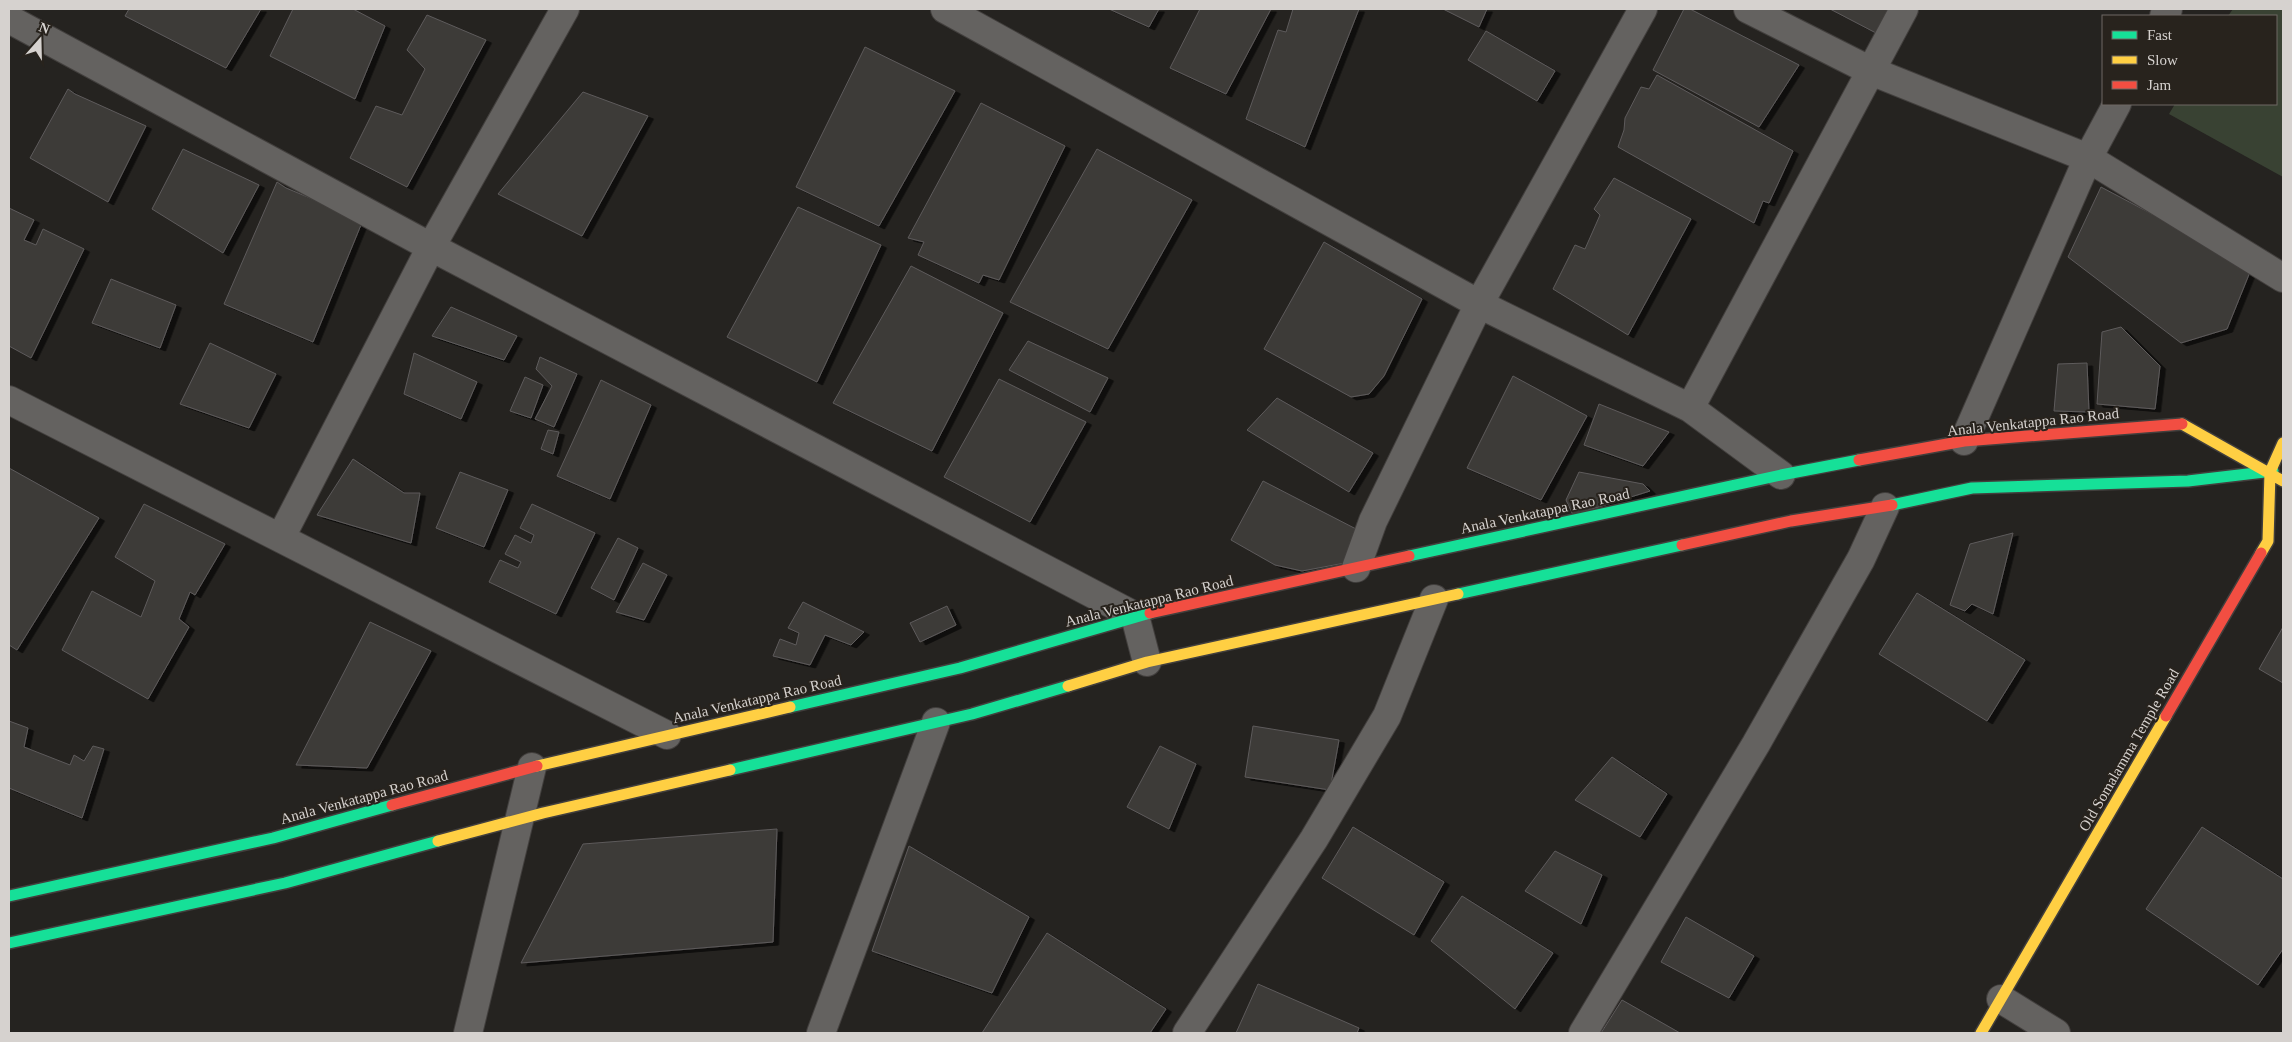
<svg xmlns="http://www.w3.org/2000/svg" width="2292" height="1042" viewBox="0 0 2292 1042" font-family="'Times New Roman',serif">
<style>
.green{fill:#394233}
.building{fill:#3c3a39;stroke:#5e5b5b;filter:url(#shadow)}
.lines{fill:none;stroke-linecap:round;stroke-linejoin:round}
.street-casing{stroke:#423f3d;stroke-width:30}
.fast-casing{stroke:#423f3d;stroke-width:14}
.slow-casing{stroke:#423f3d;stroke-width:14}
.jam-casing{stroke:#423f3d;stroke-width:14}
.street{stroke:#646260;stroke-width:28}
.fast{stroke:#16e098;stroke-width:11}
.slow{stroke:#ffcf43;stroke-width:11}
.jam{stroke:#f24e42;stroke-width:11}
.labels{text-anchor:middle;stroke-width:4;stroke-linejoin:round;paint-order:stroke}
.street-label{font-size:15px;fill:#d6d2cf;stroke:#28231d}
</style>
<defs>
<filter id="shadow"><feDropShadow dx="5.5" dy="3" stdDeviation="0" flood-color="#0009"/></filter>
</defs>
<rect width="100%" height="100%" fill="#252320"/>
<path class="green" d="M2233 9H2283V177L2169 114 2175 104H2276V16H2228Z"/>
<path class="building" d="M129 9H261L226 68 125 16Z
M293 9H353L385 26 355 99 270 56Z
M1109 9H1159L1149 27Z
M1200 9H1271L1226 94 1170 68Z
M1293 9H1359L1305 147 1246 119 1278 30 1286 32Z
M1443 9H1487L1479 27Z
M1684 9H1690L1799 65 1759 127 1653 70Z
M1830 9H1888L1876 33Z
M427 15 486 40 407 187 350 158 376 106 402 115 425 69 407 50Z
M1486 31 1555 71 1537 101 1468 60Z
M865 47 955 91 879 226 796 187Z
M1657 75 1793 151 1769 203 1763 201 1754 223 1618 147 1624 130 1625 118 1641 87 1649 89Z
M68 89 75 94 146 126 108 202 30 158Z
M583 92 648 116 582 236 498 194Z
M981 103 1065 146 999 280 983 275 979 283 918 255 924 242 908 238Z
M183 149 259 185 223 253 152 209Z
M1097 149 1192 200 1108 349 1010 302Z
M1614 178 1691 219 1628 335 1553 289 1575 245 1585 249 1600 215 1594 209Z
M277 182 286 188 363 220 313 342 224 304Z
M2101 187 2252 267 2227 329 2181 343 2068 257Z
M798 207 881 245 817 382 727 337Z
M9 208 34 220 24 240 36 245 43 229 84 249 31 358 9 346Z
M1324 242 1422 299 1384 376 1369 394 1351 397 1264 349Z
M911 266 1003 313 932 451 833 403Z
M111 279 176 305 160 348 92 323Z
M451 307 517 336 504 360 432 336Z
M2121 327 2160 366 2155 409 2097 404 2102 332Z
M1028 341 1108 378 1090 412 1009 370Z
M210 343 276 374 249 428 180 404Z
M414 353 477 382 461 419 404 394Z
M540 357 577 374 554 427 535 419 552 386 536 369Z
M2087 363 2089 412 2054 411 2058 364Z
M1513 376 1587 416 1541 500 1467 468Z
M525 377 543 385 531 418 510 411Z
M999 379 1086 422 1030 522 944 477Z
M601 380 651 405 610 499 557 476Z
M1277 398 1373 453 1349 492 1247 430Z
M1599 404 1669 432 1643 466 1584 445Z
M548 430 559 432 553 454 541 449Z
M353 459 404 493H420L411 543 317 515Z
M9 468 99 518 17 650 9 645Z
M460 472 508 490 484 547 436 528Z
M1579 472 1643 484 1650 491 1573 515 1566 500Z
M1263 481 1358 530 1345 563 1302 571 1275 565 1231 540Z
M144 504 225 544 195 595 190 592 179 619 189 627 148 699 62 650 92 591 141 617 155 581 115 557Z
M532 504 595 533 556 614 489 582 500 560 518 568 521 562 505 554 515 535 531 543 534 535 520 528Z
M2013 533 1993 614 1972 604 1965 611 1950 605 1970 544Z
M618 538 638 548 614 600 591 588Z
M643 563 667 575 644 620 616 612Z
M1917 593 2025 660 1987 721 1879 654Z
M803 602 864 632 851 645 825 635 810 665 773 656 780 639 796 645 799 633 788 628Z
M947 606 956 625 920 642 910 623Z
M370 622 431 651 367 768 296 765Z
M2283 627V683L2259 669Z
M9 721 28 728 24 747 70 765 74 755 84 761 93 746 104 749 82 818 9 788Z
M1253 726 1339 740 1330 790 1245 777Z
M1160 746 1196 764 1169 829 1127 807Z
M1612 757 1667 794 1640 837 1575 800Z
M1353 827 1444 882 1414 935 1322 878Z
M2202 827 2283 879V949L2258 985 2146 909Z
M777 829 773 942 521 963 583 844Z
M909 846 1029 917 992 993 872 951Z
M1555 851 1602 875 1581 924 1525 891Z
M1462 896 1553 953 1515 1009 1431 941Z
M1686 917 1754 956 1729 998 1661 962Z
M1047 933 1166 1009 1150 1033H982Z
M1258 984 1359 1028 1357 1033H1236Z
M1622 1000 1680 1033H1601Z"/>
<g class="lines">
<g class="street-casing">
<path id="street" d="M945 9 1479 304 1690 408 1781 475
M1748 9 1871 71 2088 158 2283 278
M2164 16 2168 9
M9 19 431 247 1135 616 1147 662
M9 400 667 735
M1690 408 1904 9
M1964 441 2088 158 2117 104
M281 537 431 247 565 9
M1356 568 1373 521 1479 304 1643 9
M2001 999 2056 1033
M468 1033 532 767
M821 1033 936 722
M1187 1033 1314 839 1387 716 1434 599
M1583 1033 1756 744 1861 559 1885 507"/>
</g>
<g class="fast-casing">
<path id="fast" d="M1892 505 1972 488 2188 481 2273 471
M1409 556 1781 475 1859 460
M1458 594 1682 545
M790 707 960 668 1150 613
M730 770 972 714 1068 686
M9 896 273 838 392 805
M9 943 285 883 438 841"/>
</g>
<g class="slow-casing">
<path id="slow" d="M2182 424 2283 481
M2261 553 2268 541 2270 472 2283 443
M1068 686 1147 662 1458 594
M537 766 790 707
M438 841 543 813 730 770
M1981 1033 2166 716"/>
</g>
<g class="jam-casing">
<path id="jam" d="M1859 460 1964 441 2182 424
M1682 545 1791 521 1892 505
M1150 613 1409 556
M2166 716 2261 553
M392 805 537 766"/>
</g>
<use href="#street" class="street"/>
<use href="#fast" class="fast"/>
<use href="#slow" class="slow"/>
<use href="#jam" class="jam"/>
</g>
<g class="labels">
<g class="street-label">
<text transform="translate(2033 422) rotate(-6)" y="5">Anala Venkatappa Rao Road</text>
<text transform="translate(1545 511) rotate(-12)" y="5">Anala Venkatappa Rao Road</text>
<text transform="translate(1149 601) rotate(-14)" y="5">Anala Venkatappa Rao Road</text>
<text transform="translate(757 699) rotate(-13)" y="5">Anala Venkatappa Rao Road</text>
<text transform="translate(2129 750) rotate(-60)" y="5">Old Somalamma Temple Road</text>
<text transform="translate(364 797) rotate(-15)" y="5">Anala Venkatappa Rao Road</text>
</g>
</g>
<rect width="2292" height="1042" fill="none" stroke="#d6d2cf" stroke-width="20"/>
<rect x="2102" y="15" width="175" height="90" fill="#28231d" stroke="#6e6964"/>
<rect x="2112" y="31" width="25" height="8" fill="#16e098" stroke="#6e6964"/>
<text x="2147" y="40" font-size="15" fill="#d6d2cf">Fast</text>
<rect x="2112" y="56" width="25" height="8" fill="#ffcf43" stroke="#6e6964"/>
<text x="2147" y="65" font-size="15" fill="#d6d2cf">Slow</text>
<rect x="2112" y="81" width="25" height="8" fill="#f24e42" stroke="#6e6964"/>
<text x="2147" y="90" font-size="15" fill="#d6d2cf">Jam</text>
<g transform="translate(40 40) rotate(20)" stroke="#28231d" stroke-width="4" paint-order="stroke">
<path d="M0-4L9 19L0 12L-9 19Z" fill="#d6d2cf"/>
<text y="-8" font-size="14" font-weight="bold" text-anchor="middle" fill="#d6d2cf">N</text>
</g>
</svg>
